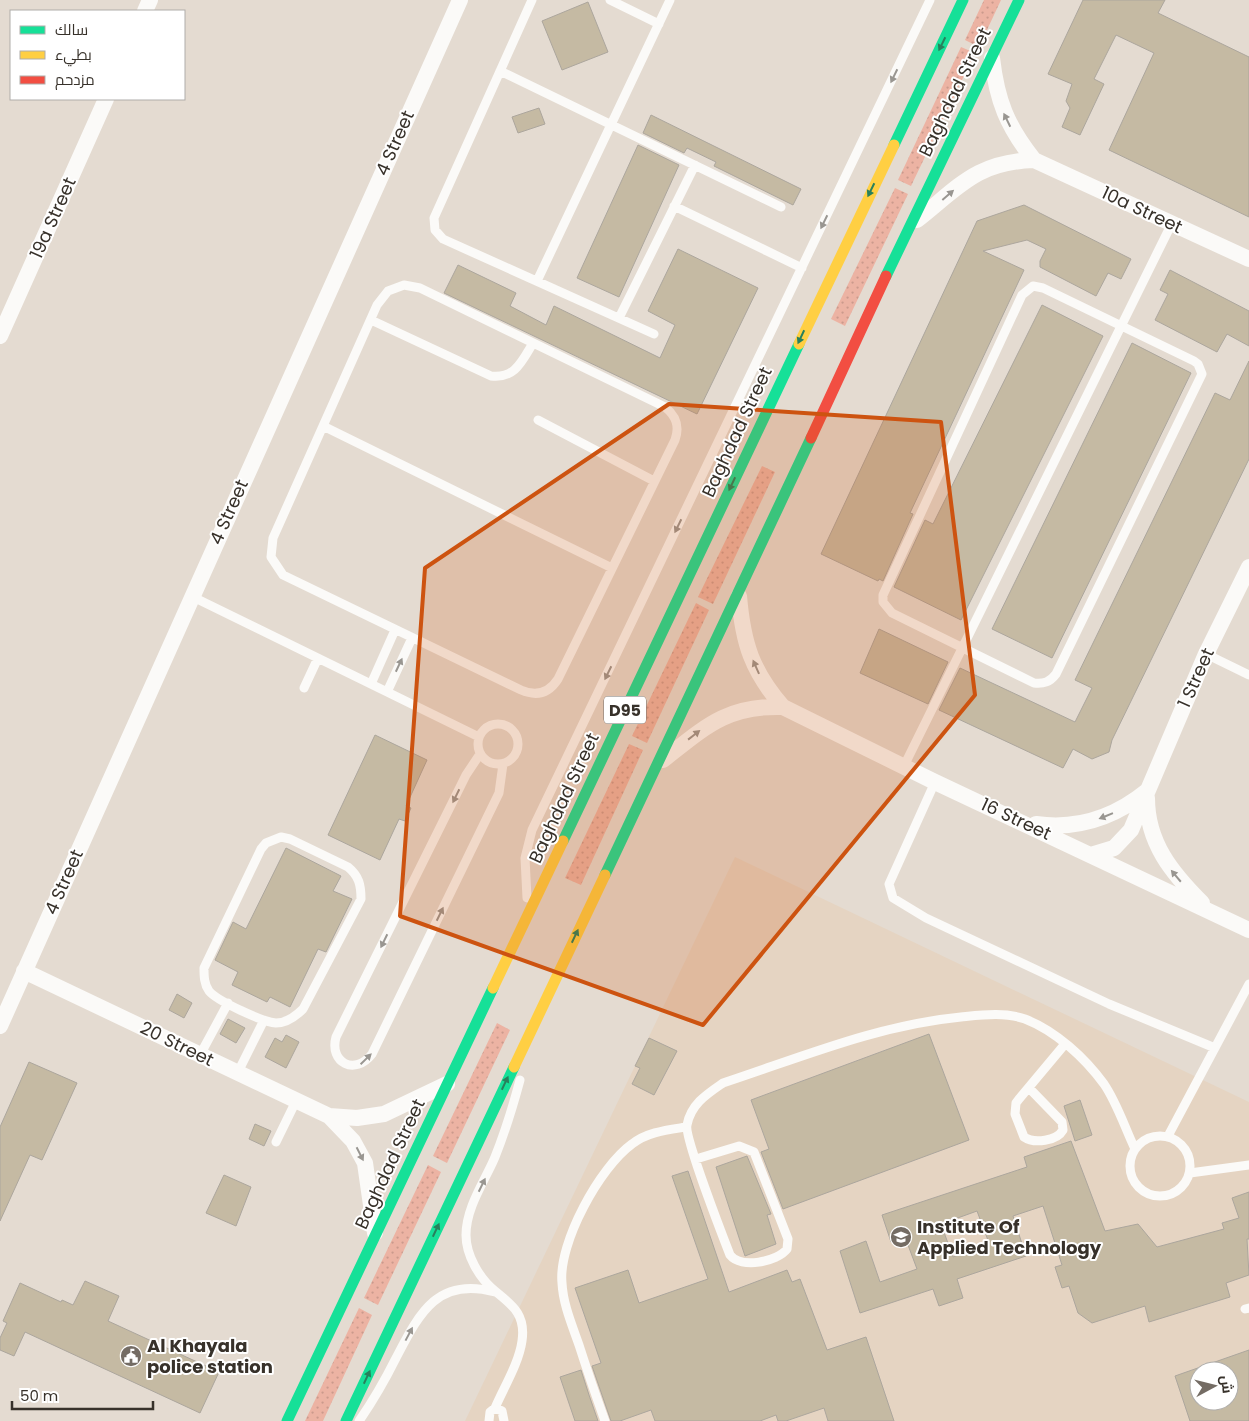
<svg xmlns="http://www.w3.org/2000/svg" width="1249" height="1421" viewBox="0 0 1249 1421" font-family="Poppins,Cairo,sans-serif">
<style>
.built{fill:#e5d4c2;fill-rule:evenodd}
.grass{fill:url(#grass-dots)}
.building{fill:#c5baa3;stroke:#aca69d;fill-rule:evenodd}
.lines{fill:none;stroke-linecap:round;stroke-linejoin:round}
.lane{stroke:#fbfaf8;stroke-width:9}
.street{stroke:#fbfaf8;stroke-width:16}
.fast{stroke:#16e098;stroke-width:11}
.slow{stroke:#ffcf43;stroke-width:11}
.jam{stroke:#f24e42;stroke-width:11}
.oneway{fill:#28805c}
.oneway2{fill:#999691}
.marked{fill:#cd5310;fill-opacity:0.2;stroke:#cd5310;stroke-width:4;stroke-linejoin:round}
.labels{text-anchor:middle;stroke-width:4;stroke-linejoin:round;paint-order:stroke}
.shield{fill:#fff;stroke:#736f6a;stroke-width:1}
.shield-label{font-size:16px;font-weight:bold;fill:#37312a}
.street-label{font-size:18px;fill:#37312a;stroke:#fff}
.poi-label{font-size:18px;font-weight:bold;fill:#37312a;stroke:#fff;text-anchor:start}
</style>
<defs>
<pattern id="grass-dots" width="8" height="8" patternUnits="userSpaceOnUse" patternTransform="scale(1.25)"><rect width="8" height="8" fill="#ecb3a3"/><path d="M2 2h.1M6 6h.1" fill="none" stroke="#cb9a8c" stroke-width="1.8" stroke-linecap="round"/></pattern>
</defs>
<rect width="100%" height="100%" fill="#e4dbd1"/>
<path class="built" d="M735 857 1249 1102V1421H465ZM1199 1371H1229V1401H1199Z"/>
<path class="grass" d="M984 0H1001L979 47 965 40Z
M961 47 975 53 911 186 898 180Z
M895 188 908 194 845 326 831 319Z
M762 466 775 472 713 604 698 597Z
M696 603 709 610 647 743 632 736Z
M629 744 643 750 581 885 565 878Z
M497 1023 510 1030 447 1163 433 1156Z
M428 1165 441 1172 378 1305 364 1298Z
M359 1308 372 1315 323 1421H305Z"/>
<path class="building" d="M1083 0H1165L1158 13 1249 57V217L1109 150 1154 53 1116 35 1094 79 1104 84 1080 135 1062 127 1070 108 1066 101 1072 84 1048 74Z
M588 2 608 52 562 70 542 21Z
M539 108 545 124 518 133 512 117Z
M651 115 801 189 793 205 714 166 716 162 687 148 684 153 643 133Z
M638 145 679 165 619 297 577 278Z
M1024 205 1131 259 1121 279 1108 273 1096 296 1040 267V261L1046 249 1027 240 983 251 1024 270 910 513 913 514 883 581 879 579 878 581 821 554 977 221Z
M678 249 758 288 697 414 444 293 458 265 516 293 510 306 546 325 554 306 660 358 675 325 648 311Z
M1170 270 1249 311V346L1227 334 1217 352 1155 320 1168 294 1160 290Z
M1042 305 1103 336 961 620 894 587 925 520 933 524Z
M1132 343 1191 373 1052 658 992 629Z
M1249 361V459L1112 740 1109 752 1092 759 1073 749 1063 768 939 710 960 668 1075 722 1092 688 1075 680 1215 393 1230 400Z
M879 629 948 662 928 704 860 673Z
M375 735 427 760 406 806 411 808 405 821 399 819 380 860 328 835Z
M286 848 341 876 333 891 352 899 326 952 318 949 290 1007 270 997 267 1002 232 985 238 972 215 960 233 922 246 929Z
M177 994 192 1003 184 1018 169 1010Z
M228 1019 245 1028 236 1043 220 1034Z
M929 1034 969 1140 783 1209 761 1152 769 1149 751 1100Z
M286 1035 299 1042 286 1068 265 1057 275 1038 282 1042Z
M649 1038 677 1051 654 1095 632 1084 640 1068 635 1066Z
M29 1062 77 1083 42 1160 30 1155 0 1221V1127Z
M1080 1100 1092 1135 1075 1141 1064 1106Z
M255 1124 271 1131 264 1146 249 1139Z
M1071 1141 1105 1231 1138 1224 1157 1247 1224 1229 1222 1223 1239 1218 1232 1198 1249 1192V1239H1247L1249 1275 1226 1283 1230 1297 1149 1322 1145 1306 1092 1323 1078 1313 1069 1286 1062 1288 1055 1267 1062 1265 1043 1206 1013 1216 1026 1256 957 1279 963 1298 939 1306 933 1289 860 1313 840 1251 866 1241 880 1282 917 1269 905 1237 891 1242 882 1215 1027 1167 1024 1157ZM977 1211 989 1243 953 1257 941 1224Z
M747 1156 771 1214 767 1215 776 1244 745 1256 716 1167Z
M688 1171 729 1292 787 1270 792 1282 800 1279 827 1350 866 1337 894 1421H828L824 1408 786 1421H778L776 1415 760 1421H655L651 1410 620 1421H611L592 1366 601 1363 575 1288 628 1270 639 1303 708 1279 672 1176Z
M224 1175 251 1187 236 1226 206 1213Z
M85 1281 119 1296 108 1321 219 1372 200 1413 25 1332 14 1356 0 1350V1338L7 1323 3 1321 20 1283 61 1302 62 1300 73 1305Z
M1249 1350V1421H1190L1175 1376ZM1199 1371H1229V1401H1199Z
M581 1370 589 1395 598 1421H575L560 1377Z"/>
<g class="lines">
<path class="lane" d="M532 0 434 218 435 230 443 239 654 334
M610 0 659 24
M500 71 781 207
M674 206 802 268
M537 281 670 0
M404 285 420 288 665 407C676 416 680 426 675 440L558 679C549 693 537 697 521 690L283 575 271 557 273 538 377 305 388 291Z
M1033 286 1043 288 1194 361 1198 364 1202 374 1056 674C1050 682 1044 684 1034 683L892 613 883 602V595L1022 295Z
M619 318 695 165
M371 320 491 376C515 379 522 361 533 343
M538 420 654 481
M323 426 612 568
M191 596 479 737
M1206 654 1249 675
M371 684 395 630
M304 688 318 658
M387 692 412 638
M478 744a20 20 0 1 1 40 0a20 20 0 1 1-40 0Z
M480 754 466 775 336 1037C329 1063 355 1076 372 1054L499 793 503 764
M904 766 1172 223
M935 782 889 884 893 898 926 918 1109 1004 1215 1048
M281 837 290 839 348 867C359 876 361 885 361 899L303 1009C295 1017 287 1023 276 1023 263 1022 217 1001 209 991 204 984 204 976 204 968L261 849 266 843Z
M527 898 525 858 532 830 930 0
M200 1055 228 1003
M237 1074 264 1020
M1029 1088 1062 1122 1063 1130C1057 1141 1034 1144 1024 1137L1015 1114 1016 1103 1019 1099 1065 1044
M1168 1136 1249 984
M1130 1166a30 30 0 1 1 60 0a30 30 0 1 1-60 0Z
M276 1142 296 1101
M696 1159 739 1146 754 1152 788 1239 787 1249C777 1262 741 1269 730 1255 723 1237 684 1136 687 1125 691 1104 707 1094 723 1083 802 1057 878 1025 961 1017 982 1015 1005 1012 1025 1019 1056 1031 1085 1058 1104 1084 1117 1103 1125 1128 1135 1149
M1190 1173 1249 1165
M1245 1309 1249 1308
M495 1408C504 1387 519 1363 522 1341 526 1314 512 1305 495 1291 479 1278 466 1255 466 1235 466 1207 485 1181 495 1157 505 1132 513 1106 520 1080
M359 1421C373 1401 385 1380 396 1358 419 1314 437 1276 495 1292
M489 1421 490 1412 495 1408 502 1411 504 1421
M605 1421C596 1396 587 1370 579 1345 572 1325 563 1304 562 1283 558 1243 600 1167 632 1144 647 1132 667 1130 686 1127"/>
<path class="street" d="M145 11 150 0
M992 58C997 101 1007 126 1034 160
M917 220C959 187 976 162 1034 160L1249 259
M0 336 106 99
M739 596C743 644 752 671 783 707
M663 760C705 727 727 705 783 707L935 782 1249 930
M1147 798C1147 843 1172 873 1202 903
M1036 824C1079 830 1115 817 1147 791
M1091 855 1114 848 1131 830 1206 654 1249 567
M24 971 329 1116 353 1141 365 1163 375 1233
M0 1026 460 0
M329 1116 357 1118 384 1114 447 1084"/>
<path class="fast" d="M894 145 963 0
M886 276 1019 0
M563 841 799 344
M605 875 811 438
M287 1421 493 988
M346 1421 514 1067"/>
<path class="slow" d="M799 344 894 145
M493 988 563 841
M514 1067 605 875"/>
<path class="jam" d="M811 438 886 276"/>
</g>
<defs><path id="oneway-solid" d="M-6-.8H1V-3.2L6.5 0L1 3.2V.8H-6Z" transform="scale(1.25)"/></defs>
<g class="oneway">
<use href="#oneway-solid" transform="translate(942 44) rotate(116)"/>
<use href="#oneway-solid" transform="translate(871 190) rotate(116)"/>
<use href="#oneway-solid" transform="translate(801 337) rotate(115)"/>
<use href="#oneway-solid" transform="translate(732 484) rotate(115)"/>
<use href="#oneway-solid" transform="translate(575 936) rotate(-65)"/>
<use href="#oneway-solid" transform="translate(505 1083) rotate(-65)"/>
<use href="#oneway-solid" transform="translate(436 1230) rotate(-65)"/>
<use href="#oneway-solid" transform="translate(367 1377) rotate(-65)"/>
</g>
<g class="oneway2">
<use href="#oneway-solid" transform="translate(894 76) rotate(116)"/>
<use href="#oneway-solid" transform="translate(1007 120) rotate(-116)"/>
<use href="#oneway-solid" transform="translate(948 195) rotate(-41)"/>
<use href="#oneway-solid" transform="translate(824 222) rotate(116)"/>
<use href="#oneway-solid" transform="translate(678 526) rotate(116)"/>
<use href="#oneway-solid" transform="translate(399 665) rotate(-65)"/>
<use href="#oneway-solid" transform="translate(756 667) rotate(-114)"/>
<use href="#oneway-solid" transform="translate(608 673) rotate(116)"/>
<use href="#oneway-solid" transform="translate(694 735) rotate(-38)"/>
<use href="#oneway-solid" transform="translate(456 796) rotate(116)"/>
<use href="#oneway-solid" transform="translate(1106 816) rotate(158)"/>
<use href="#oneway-solid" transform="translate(1176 876) rotate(-130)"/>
<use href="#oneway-solid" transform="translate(440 914) rotate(-64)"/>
<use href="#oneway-solid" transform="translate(384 941) rotate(116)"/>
<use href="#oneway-solid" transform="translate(366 1059) rotate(-44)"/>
<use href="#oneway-solid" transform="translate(360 1154) rotate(63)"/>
<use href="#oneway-solid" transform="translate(482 1185) rotate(-64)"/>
<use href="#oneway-solid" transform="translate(409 1334) rotate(-62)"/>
</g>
<path class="marked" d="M669 404 941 422 975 695 703 1025 400 916 425 568Z"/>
<defs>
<g id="university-disc" transform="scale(1.125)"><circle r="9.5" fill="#746c64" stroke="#fff"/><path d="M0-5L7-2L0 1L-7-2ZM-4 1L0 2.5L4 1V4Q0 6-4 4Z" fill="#fff"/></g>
<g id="civic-disc" transform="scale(1.125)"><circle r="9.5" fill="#746c64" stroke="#fff"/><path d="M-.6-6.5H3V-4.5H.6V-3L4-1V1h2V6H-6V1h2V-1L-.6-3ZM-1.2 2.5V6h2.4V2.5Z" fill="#fff"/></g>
</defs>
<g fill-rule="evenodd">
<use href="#university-disc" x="901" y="1237"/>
<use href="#civic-disc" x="131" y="1356"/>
</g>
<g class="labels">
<rect class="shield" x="604" y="696.5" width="42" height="27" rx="4"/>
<g class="shield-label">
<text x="625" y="716">D95</text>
</g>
<g class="street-label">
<text transform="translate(955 92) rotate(-64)" y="6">Baghdad Street</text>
<text transform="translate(395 143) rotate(-66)" y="6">4 Street</text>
<text transform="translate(1142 210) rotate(25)" y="6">10a Street</text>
<text transform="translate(53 218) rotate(-66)" y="6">19a Street</text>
<text transform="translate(737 432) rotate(-65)" y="6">Baghdad Street</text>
<text transform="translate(229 512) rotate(-66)" y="6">4 Street</text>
<text transform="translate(1196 678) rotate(-66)" y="6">1 Street</text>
<text transform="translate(564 798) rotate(-65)" y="6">Baghdad Street</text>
<text transform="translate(1016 819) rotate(25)" y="6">16 Street</text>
<text transform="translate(64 882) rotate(-66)" y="6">4 Street</text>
<text transform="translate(177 1044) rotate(26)" y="6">20 Street</text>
<text transform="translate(390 1164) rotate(-65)" y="6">Baghdad Street</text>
</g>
<g class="poi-label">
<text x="917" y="1233">Institute Of<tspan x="917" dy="21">Applied Technology</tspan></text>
<text x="147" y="1352">Al Khayala<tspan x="147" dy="21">police station</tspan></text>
</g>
</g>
<rect x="10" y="10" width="175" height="90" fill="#ffffff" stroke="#afadaa"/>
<rect x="20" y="26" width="25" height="8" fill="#16e098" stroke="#afadaa"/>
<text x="55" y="35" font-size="15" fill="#37312a">سالك</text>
<rect x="20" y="51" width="25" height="8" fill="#ffcf43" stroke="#afadaa"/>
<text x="55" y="60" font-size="15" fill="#37312a">بطيء</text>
<rect x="20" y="76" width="25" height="8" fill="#f24e42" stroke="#afadaa"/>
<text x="55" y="85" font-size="15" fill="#37312a">مزدحم</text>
<g transform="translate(1214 1386) rotate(83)"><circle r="24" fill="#ffffff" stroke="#afadaa"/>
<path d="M0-4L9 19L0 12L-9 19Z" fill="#746c64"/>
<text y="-8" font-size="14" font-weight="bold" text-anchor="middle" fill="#37312a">ش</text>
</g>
<path d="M12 1401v8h141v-8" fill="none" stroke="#37312a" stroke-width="2.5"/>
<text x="20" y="1401" font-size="15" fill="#37312a" stroke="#ffffff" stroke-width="4" paint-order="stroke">50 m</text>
</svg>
